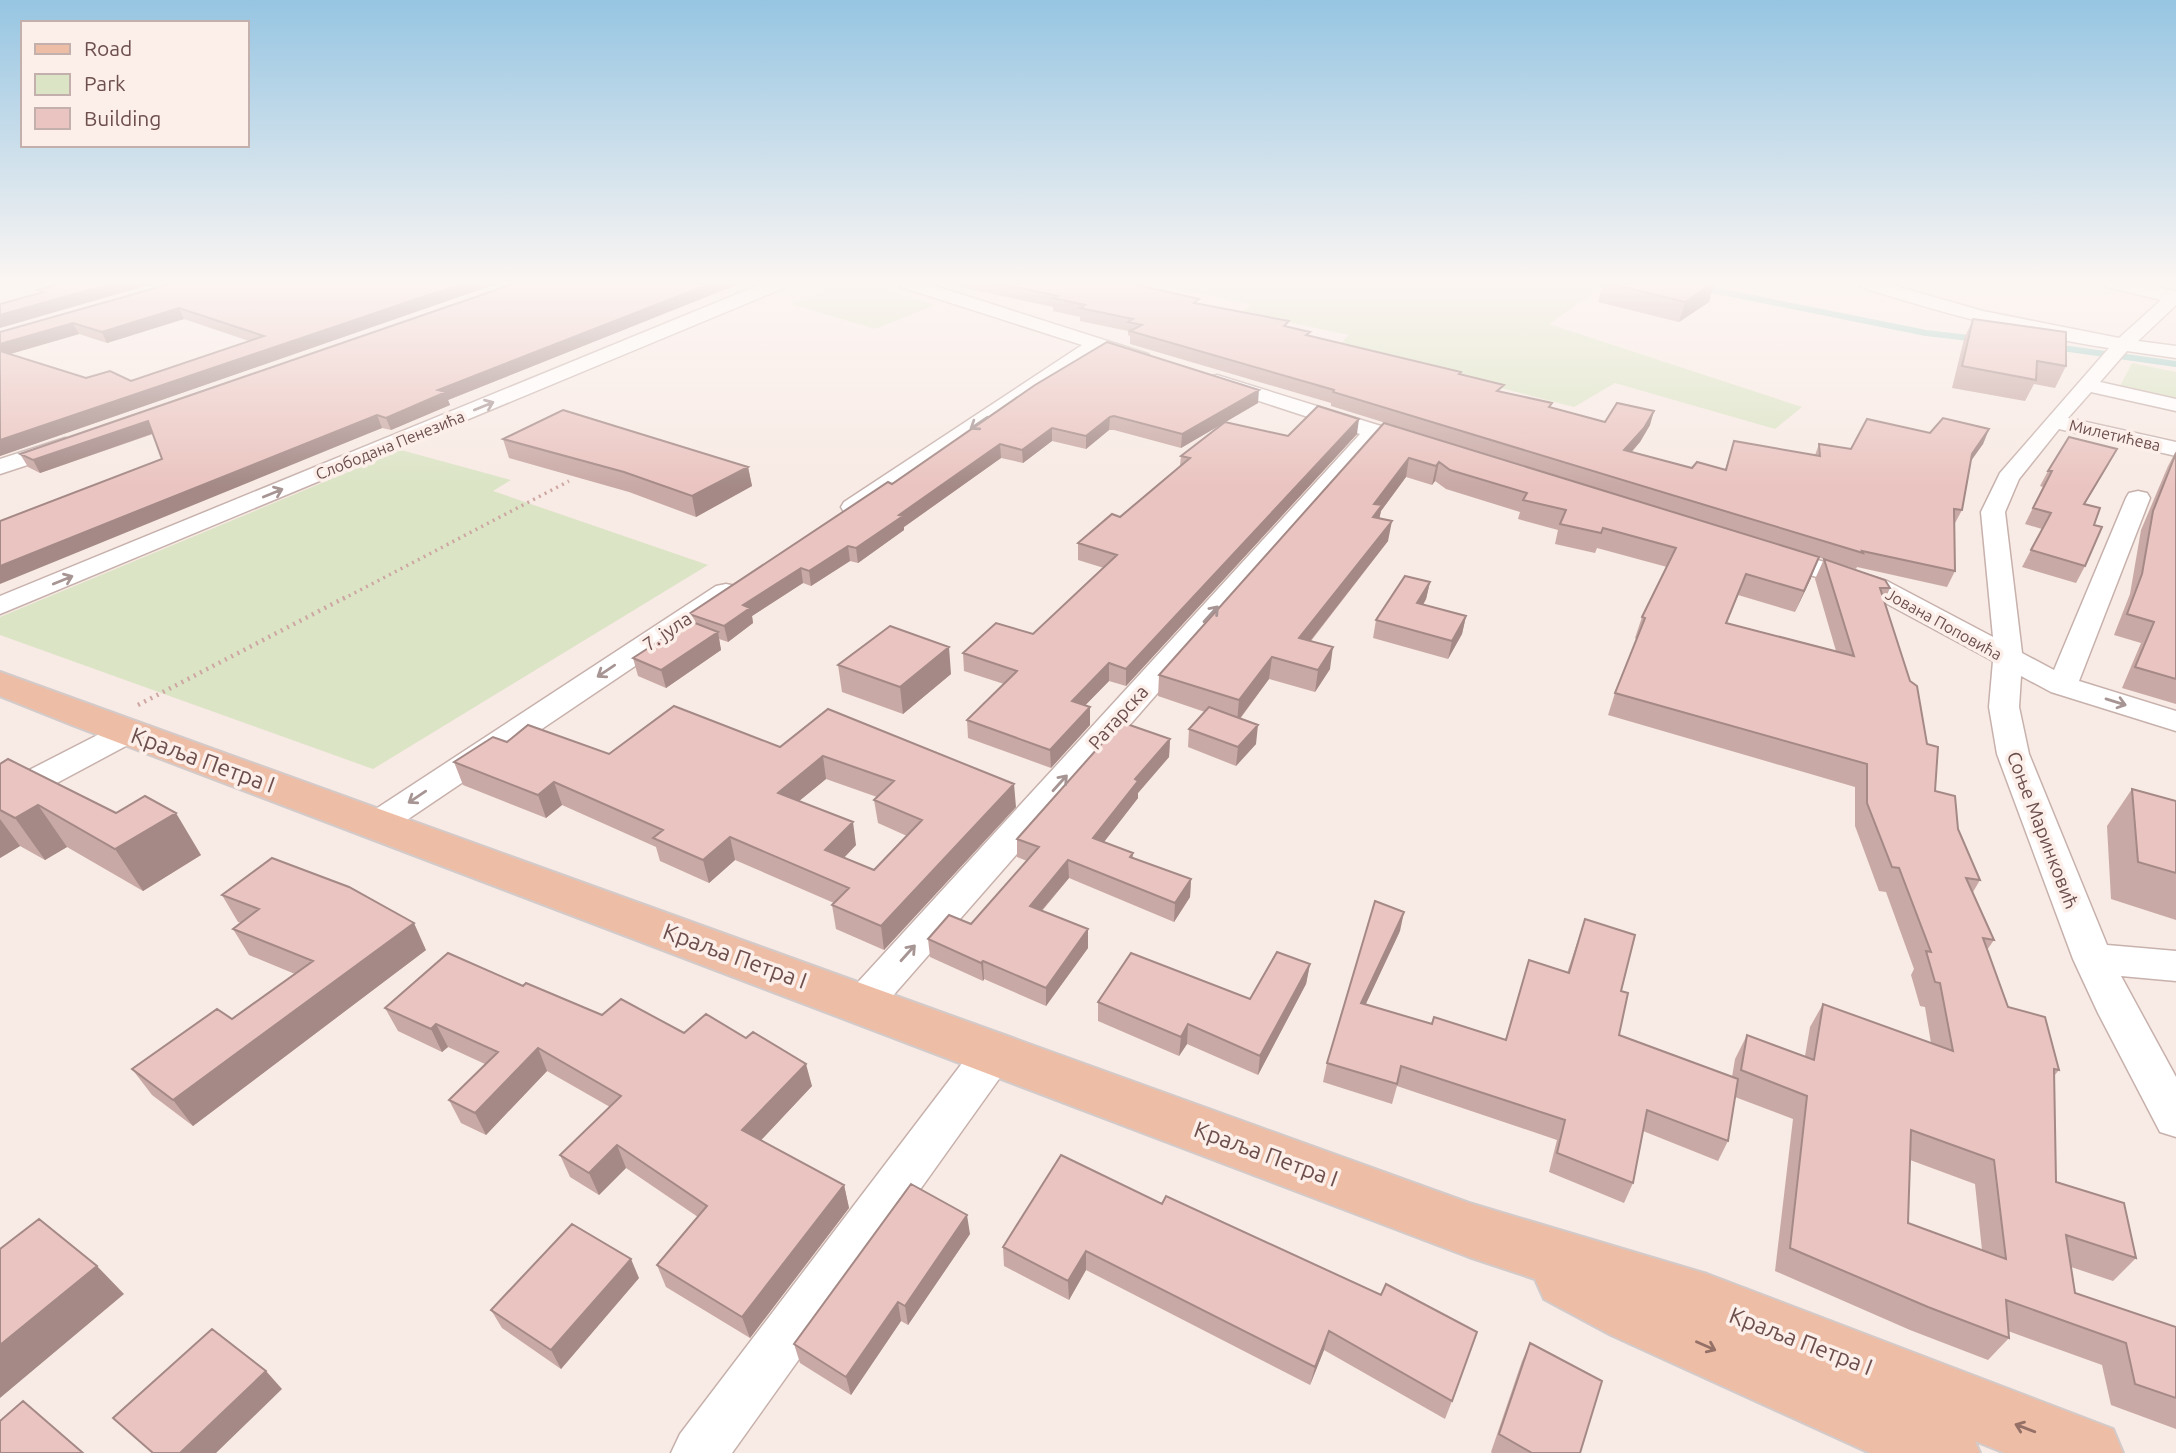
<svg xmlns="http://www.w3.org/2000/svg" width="2176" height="1453" viewBox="0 0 2176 1453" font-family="Ubuntu,sans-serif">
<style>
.green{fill:#dbe4c5}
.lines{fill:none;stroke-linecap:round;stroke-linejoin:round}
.stream{stroke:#a3cfc9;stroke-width:6}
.minor-casing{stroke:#c7b1ac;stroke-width:3}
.major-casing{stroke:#d3caca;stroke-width:4}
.path-far1{stroke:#cea7a3;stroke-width:3.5;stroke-dasharray:2 4.5;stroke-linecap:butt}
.path{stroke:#cea7a3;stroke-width:4.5;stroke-dasharray:2 5;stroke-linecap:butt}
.minor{fill:#fff;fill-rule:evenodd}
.major{fill:#eebda5;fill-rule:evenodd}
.wall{fill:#c9a9a5;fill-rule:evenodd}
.shaded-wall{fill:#a48986}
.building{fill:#eac4c0;stroke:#a48986;stroke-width:2;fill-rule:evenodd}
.oneway{stroke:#a79594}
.oneway2{stroke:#947067}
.labels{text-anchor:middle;stroke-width:7;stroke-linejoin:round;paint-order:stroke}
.far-street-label{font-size:16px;fill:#6d4f4d;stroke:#fcefea}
.street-label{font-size:19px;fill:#6d4f4d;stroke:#fcefea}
.near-street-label{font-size:23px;fill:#6d4f4d;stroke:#fcefea}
</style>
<rect width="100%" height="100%" fill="#f8eae4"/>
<path class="green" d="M848 283H859L935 305 875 329 791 304Z
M1154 283H1607L1549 324 1802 407 1775 429 1615 383 1574 407 1338 346 1349 335 1241 312 1252 305Z
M2132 363 2176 372V401L2119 388Z
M401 450 511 480 493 491 708 565 373 769 0 635V617Z"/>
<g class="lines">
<path class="stream" d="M1677 283 1926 333 1978 339
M2055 347 2176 364"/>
<g class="minor-casing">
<path id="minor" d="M764 283H788L786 287 0 614V596Z
M899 283H926L1148 354 1151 358 1141 364 1099 351 862 512 853 514 844 512 841 507 844 502 1082 345 901 287Z
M1859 283H1885L1983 311 2119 338 2161 300 2107 287 2105 283H2136L2176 291V305L2138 341 2176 346V358L2127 351 2100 382 2176 399V411L2091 392 2068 418 2176 442V456L2059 429 2019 479 2005 512 2022 653 2054 670 2126 498 2129 493 2138 491 2147 493 2150 498 2079 681 2176 711V731L2051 692 2021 676 2019 707 2029 754 2107 945 2176 951V981L2121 976 2176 1077V1137L2160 1132 2098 1013 2073 959 1997 754 1989 707 1993 661 1867 593 1766 561 1762 555 1766 549 1775 547 1887 581 1993 637 1981 512 2000 473 2109 348C2024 335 1942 313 1861 287Z
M1217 375 1426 440 1429 445 1426 450 1418 452 1379 440 876 1015 862 1020 848 1015 842 1004 848 993 1360 434 1210 385 1207 381 1210 377Z
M65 438 73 440 76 445 73 450 0 474V459Z
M726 584 736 586 740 592 736 598 389 832 377 836 365 832 360 824 365 816 716 586Z
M128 722 139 725 144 732 139 739 12 807 0 810V785L117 725Z
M994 1036 1009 1041 1015 1053 1009 1065 732 1453H671L680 1434 979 1041Z"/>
</g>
<g class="major-casing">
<path id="major" d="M0 672 1469 1203 1707 1274 2113 1429 2123 1453H2005L1975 1441 1980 1453H1870L1611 1335 1544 1299 1535 1279 1469 1257 72 725 0 696Z"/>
</g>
<path class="path-far1" d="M343 599 569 481"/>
<path class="path" d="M138 705 346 597"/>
<use href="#minor" class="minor"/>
<use href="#major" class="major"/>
</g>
<path class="wall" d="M173 283H499L0 456V332ZM184 319 249 341 131 381 86 378 10 354 79 334 107 343Z
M516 283H741L448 400 450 405 391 430 382 428 347 441 162 459 153 434 40 473 28 467 20 454Z
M956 283H1129L1199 304 1288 327 1309 336 1461 372V375L1502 392 1551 408 1605 422 1650 425 1640 442 1632 452 1692 468 1725 470 1734 441 1815 455 1819 444 1851 449 1930 433 1989 429 1983 444 1971 461 1962 510 1954 525 1955 571 1947 587 1857 567 1856 569 1331 406V403L1130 344V336L1128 335V331L1080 321V317L1053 311V307L956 286Z
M1603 283H1714L1709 302 1679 322 1598 302Z
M1973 319 2066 366 2055 388 2034 384 2025 401 1952 388 1964 339Z
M1035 385 1258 403 1181 448 1114 430H1109L1086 449 1052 441 1023 463 1001 458 904 527V530L858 563 850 561 811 586 803 583 752 616 753 623 728 642 719 639 721 650 666 688 638 676 633 658 691 622 689 614 892 484Z
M1384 423 1811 578 1795 612 1738 595 1727 623 1836 651 1815 579 1824 559 1890 588 1884 602 1935 791 1958 829 1980 880 1973 892 1994 940 1987 950 2008 1007 2059 1070 2054 1076 2056 1182 2136 1258 2113 1281 2071 1267 2075 1293 2176 1327V1429L2111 1405 2102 1365 2008 1331 2009 1338 1988 1360 1910 1330 1775 1271 1793 1119 1735 1097 1728 1141 1718 1161 1643 1131 1633 1183 1624 1203 1549 1172 1557 1140 1397 1086 1392 1104 1323 1082 1327 1063 1400 931 1365 1005 1432 1024 1505 1040 1529 960 1567 973 1585 919 1621 991 1619 1035 1732 1077 1735 1059 1747 1035 1805 1056 1810 1027 1823 1004 1931 1043 1925 1007 1920 1006 1911 975 1914 969 1886 892 1879 891 1855 826V787L1608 715 1615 693 1637 639 1635 638 1642 617 1667 567 1597 548 1595 553 1555 544 1558 530 1518 519 1520 512 1446 489 1435 481 1432 485 1406 477 1381 511 1379 518 1388 541 1311 641 1330 669 1315 692 1269 679 1240 719 1256 744 1236 766 1188 747 1189 729 1205 712 1158 696 1159 675ZM1910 1160 1975 1184 1982 1250 1908 1223Z
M1357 434 1126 686 1109 681 1085 705 1090 725 1051 768 968 738 967 720 1004 684 964 671 963 653 1033 634 1104 568 1078 560V543L1120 517 1180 466 1181 456 1288 436Z
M503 439 748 467 752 486 696 517 629 492 509 458Z
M2176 451V704L2122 688 2141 643 2114 635 2130 594 2141 530 2168 466Z
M2109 464 2085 504 2094 525 2085 566 2076 583 2022 567 2042 529 2025 524 2043 487 2040 486 2048 471Z
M1430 582 1426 599 1423 605 1466 616 1462 634 1448 659 1373 638 1376 620Z
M838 665 951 674 903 714 842 692Z
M828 709 1016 807 884 950 836 929 832 905 834 903 735 860 709 883 660 861 656 847 562 805 546 818 463 785 454 762 507 742 609 754 780 747ZM826 779 877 797 874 800 878 823 907 836 874 870 844 858 856 845 799 801Z
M1170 739 1169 757 1138 793V798L1104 842 1133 853V858L1191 879 1190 897 1174 922 1069 878 1042 911 1088 948 1046 1006 984 979 983 981 930 957 928 939 971 924 1027 861 1017 857V839Z
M0 764 116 813 201 855 143 891 67 847 45 860 20 846 0 858Z
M2132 789 2176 801V920L2111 899 2107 826Z
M222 895 426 950 193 1126 152 1095 132 1069 232 1019 295 974 249 955 233 929 241 923 238 922Z
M1310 964 1306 984 1258 1075 1187 1044 1179 1056 1098 1021V1002L1250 999Z
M523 986 602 1015 684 1033 812 1086 761 1140 844 1185 849 1208 750 1338 666 1287 657 1265 698 1217 626 1168 599 1195 570 1177 560 1155 610 1107 547 1071 486 1135 461 1123 449 1100 485 1064 448 1047 442 1052 398 1031 385 1008Z
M1061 1155 1452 1401 1445 1419 1324 1350 1310 1385 1086 1270 1069 1300 1004 1266 1003 1247Z
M970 1234 908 1325 901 1321 851 1395 800 1363 794 1344Z
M639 1278 561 1369 502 1328 491 1310Z
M1530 1343 1580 1453H1492L1491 1452 1522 1361Z"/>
<path class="shaded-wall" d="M114 283H156L0 328V315Z
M464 283H499L0 456V440Z
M712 283H741L448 400 450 405 391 430 386 418 438 390Z
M1714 283 1709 302 1679 322 1685 302Z
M179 308 184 319 107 343 102 332Z
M73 323 79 334 0 357V344Z
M1259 390 1258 403 1181 448 1182 434Z
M1654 411 1650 425 1640 442 1620 464 1624 450Z
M377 415 382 428 0 584V566Z
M1110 417 1109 430 1086 449V436Z
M1359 419 1357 434 1126 686V669Z
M148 421 154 433 40 473 33 460Z
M1052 428V441L1023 463 1022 450Z
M1989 429 1983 444 1965 469 1972 454Z
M1000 444 1001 458 904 527V530L858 563 856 548 899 515Z
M1409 458 1406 477 1381 511 1378 525 1370 537 1374 504Z
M1439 462 1435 481 1432 485 1436 466Z
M748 467 752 486 696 517 692 496Z
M1392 521 1388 541 1296 659 1299 638Z
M848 546 850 561 811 586 809 571Z
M1819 557 1811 578 1795 612 1804 591Z
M801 568 803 583 752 616 753 623 728 642 724 626 743 605Z
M1430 582 1426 599 1414 621 1417 603Z
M1466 616 1462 634 1448 659 1452 641Z
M718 632 721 650 666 688 661 670Z
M949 647 951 674 903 714 900 687Z
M1333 647 1330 669 1315 692 1318 670Z
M1272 657 1269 679 1237 722 1239 700Z
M1109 663V681L1072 719V701Z
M1090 707V725L1051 768 1050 750Z
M1258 725 1256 744 1236 766 1238 747Z
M1170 739 1169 757 1138 793V798L1093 856V838L1135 779Z
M823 756 826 779 782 815 778 793Z
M554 782 562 805 546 818 538 795Z
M1014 784 1016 807 884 950 881 926Z
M38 805 67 847 45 860 15 818Z
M176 813 201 855 143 891 115 849Z
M0 819 20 846 0 858Z
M853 822 856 845 829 873 825 850Z
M730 837 735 860 709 883 703 860Z
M1068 860 1069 878 1030 924V906Z
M1191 879 1190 897 1174 922 1175 903Z
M1404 912 1400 931 1357 1023 1361 1003Z
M414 923 426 950 193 1126 173 1100Z
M1088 929V948L1046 1006V988Z
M983 961 984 979 983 981 981 963Z
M1310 964 1306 984 1258 1075 1260 1056Z
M436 1024 448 1047 442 1052 431 1029Z
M1188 1024 1187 1044 1179 1056 1181 1037Z
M538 1048 547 1071 486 1135 475 1113Z
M806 1064 812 1086 749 1153 742 1130Z
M617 1145 626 1168 599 1195 589 1173Z
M844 1185 849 1208 750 1338 742 1317Z
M967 1215 970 1234 908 1325 905 1306Z
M1086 1251V1270L1069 1300 1068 1281Z
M631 1259 639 1278 561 1369 551 1350Z
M97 1266 124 1294 0 1398V1345Z
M898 1302 901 1321 851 1395 846 1377Z
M1329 1331 1324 1350 1310 1385 1315 1367Z
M266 1371 282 1389 216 1453H180Z"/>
<path class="building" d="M61 283H114L0 315V304L44 292 38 290Z
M173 283H464L0 440V351L86 378 110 371 131 381 264 336 179 308 102 332 73 323 0 344V332Z
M516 283H712L438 390 446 392 386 418 377 415 0 566V521L162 459 148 421 33 460 20 454Z
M998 283H1129L1199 299 1194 303 1289 321 1284 326 1310 332 1306 335 1461 372 1459 374 1504 385 1497 391 1552 403 1549 407 1605 422 1617 403 1654 411 1644 428 1624 450 1692 468 1697 462 1726 470 1734 441 1820 456 1819 444 1851 449 1867 419 1930 433 1943 418 1989 429 1972 454 1962 510 1954 509 1955 571 1862 551 1863 553 1333 392 1334 390 1130 331 1142 325 1128 322 1133 319 1080 308 1085 305 1053 298 1058 296Z
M1607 283H1713L1685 302Z
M1973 319 2066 332V366L2037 361 2036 380 1962 366Z
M1107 342 1259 390 1182 434 1114 416 1110 417 1086 436 1052 428 1022 450 1000 444 899 515 903 516 856 548 848 546 809 571 801 568 743 605 750 608 724 626 689 614 888 482 892 484 1035 385Z
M1318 406 1359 419 1126 669 1109 663 1072 701 1090 707 1050 750 967 720 1017 671 963 653 996 623 1033 634 1117 555 1078 543 1112 514 1120 517 1190 458 1181 456 1225 422 1288 436Z
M563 410 748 467 692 496 624 472 503 439Z
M1384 423 1819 557 1804 591 1746 574 1726 623 1854 656 1824 559 1885 580 1890 588H1880L1910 681 1917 686 1927 744 1938 747 1935 791 1955 796 1958 829 1980 880 1966 878 1994 940 1983 938 2008 1007 2045 1017 2059 1070 2054 1069 2056 1182 2124 1203 2136 1258 2066 1235 2075 1293 2176 1327V1398L2135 1384 2126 1343 2006 1300 2009 1338 1928 1307 1790 1248 1807 1096 1741 1070 1747 1035 1814 1060 1823 1004 1953 1051 1940 983 1935 982 1926 951 1931 952 1899 868 1892 867 1867 803V764L1615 693 1645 618 1642 617 1676 548 1603 528 1601 533 1560 524 1566 510 1523 500 1527 493 1450 470 1439 462 1436 466 1409 458 1374 504 1382 505 1373 517 1392 521 1299 638 1333 647 1318 670 1272 657 1239 700 1159 675ZM1911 1130 1994 1160 2006 1259 1908 1223Z
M2069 437 2117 449 2084 504 2100 508 2094 525 2102 527 2085 566 2031 550 2051 513 2033 508 2052 471H2048Z
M2176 453V679L2135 667 2154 622 2127 614 2142 574 2153 511Z
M1405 576 1430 582 1417 603 1466 616 1452 641 1376 620Z
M690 621 718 632 661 670 633 658Z
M890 626 949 647 900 687 838 665Z
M674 706 780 747 828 709 1014 784 881 926 832 905 849 888 730 837 703 860 653 838 663 830 554 782 538 795 454 762 493 737 507 742 528 725 609 754ZM823 756 894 781 874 800 922 820 874 870 825 850 853 822 778 793Z
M1209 707 1258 725 1238 747 1189 729Z
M1121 722 1170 739 1135 779 1138 781 1093 838 1133 853 1130 857 1191 879 1175 903 1068 860 1030 906 1088 929 1046 988 983 961 981 963 928 939 949 915 971 924 1039 847 1017 839Z
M8 759 116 813 145 796 176 813 115 849 38 805 15 818 0 810V764Z
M2132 789 2176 801V873L2138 862Z
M272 858 349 887 414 923 173 1100 132 1069 217 1009 232 1019 313 961 233 929 259 909 222 895Z
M1375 901 1404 912 1361 1003 1432 1024 1434 1017 1506 1040 1529 960 1569 973 1585 919 1635 935 1621 991 1628 993 1619 1035 1738 1079 1728 1141 1647 1110 1633 1183 1557 1153 1565 1120 1401 1066 1397 1084 1327 1063Z
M1277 952 1310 964 1260 1056 1188 1024 1181 1037 1098 1002 1131 953 1250 999Z
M448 953 523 986 526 983 602 1015 621 999 684 1033 706 1014 746 1038 753 1032 806 1064 742 1130 844 1185 742 1317 657 1265 707 1206 617 1145 589 1173 560 1155 621 1096 538 1048 475 1113 449 1100 498 1052 436 1024 431 1029 385 1008Z
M1061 1155 1162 1204 1166 1196 1381 1295 1386 1284 1477 1332 1452 1401 1329 1331 1315 1367 1086 1251 1068 1281 1003 1247Z
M911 1184 967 1215 905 1306 898 1302 846 1377 794 1344Z
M39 1219 97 1266 0 1345V1249Z
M572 1224 631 1259 551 1350 491 1310Z
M212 1329 266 1371 180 1453H153L113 1418Z
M1530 1343 1602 1381 1580 1453H1532L1499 1434Z
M23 1401 83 1453H0V1421Z"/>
<defs><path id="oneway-shaft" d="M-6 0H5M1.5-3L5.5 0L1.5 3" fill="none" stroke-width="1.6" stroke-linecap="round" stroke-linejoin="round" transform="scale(1.75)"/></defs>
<g class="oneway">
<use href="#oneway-shaft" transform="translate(484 406) rotate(-22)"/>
<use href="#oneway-shaft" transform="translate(979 423) rotate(146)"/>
<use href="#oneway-shaft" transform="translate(273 493) rotate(-22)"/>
<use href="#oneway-shaft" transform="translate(63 580) rotate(-22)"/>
<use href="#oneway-shaft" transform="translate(1211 614) rotate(-48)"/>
<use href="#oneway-shaft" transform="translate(606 671) rotate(146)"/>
<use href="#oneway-shaft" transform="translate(2116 702) rotate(17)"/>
<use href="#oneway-shaft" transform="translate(1060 783) rotate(-48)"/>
<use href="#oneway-shaft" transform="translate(417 797) rotate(146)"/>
<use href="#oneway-shaft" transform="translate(908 953) rotate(-48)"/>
</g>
<g class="oneway2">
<use href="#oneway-shaft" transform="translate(1706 1346) rotate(24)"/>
<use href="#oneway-shaft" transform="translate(2025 1428) rotate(-159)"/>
</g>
<linearGradient id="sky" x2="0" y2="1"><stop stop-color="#96c5e2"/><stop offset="0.58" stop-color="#fcf6f3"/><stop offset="1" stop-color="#fcf6f3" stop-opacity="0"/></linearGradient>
<rect width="2176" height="487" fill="url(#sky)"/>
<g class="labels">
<g class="far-street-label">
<text transform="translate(2115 435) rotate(13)" y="6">Милетићева</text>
<text transform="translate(390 445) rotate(-22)" y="6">Слободана Пенезића</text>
<text transform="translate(1944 624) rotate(29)" y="6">Јована Поповића</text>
</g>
<g class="street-label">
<text transform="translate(667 631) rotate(-34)" y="7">7. јула</text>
<text transform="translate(1118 717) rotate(-48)" y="7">Ратарска</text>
<text transform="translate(2043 830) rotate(69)" y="7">Соње Маринковић</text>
</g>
<g class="near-street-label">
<text transform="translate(203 760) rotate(20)" y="8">Краља Петра I</text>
<text transform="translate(735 956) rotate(20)" y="8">Краља Петра I</text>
<text transform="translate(1266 1154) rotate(20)" y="8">Краља Петра I</text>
<text transform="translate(1801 1341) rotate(21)" y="8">Краља Петра I</text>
</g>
</g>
<rect x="21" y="21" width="228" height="126" fill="#fcefea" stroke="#c3afab" stroke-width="2"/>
<rect x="35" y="44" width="35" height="10" fill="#eebda5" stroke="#c3afab" stroke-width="2"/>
<text x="84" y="56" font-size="21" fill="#6d4f4d">Road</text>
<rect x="35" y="74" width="35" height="21" fill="#dbe4c5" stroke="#c3afab" stroke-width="2"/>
<text x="84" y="91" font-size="21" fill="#6d4f4d">Park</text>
<rect x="35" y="108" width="35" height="21" fill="#eac4c0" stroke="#c3afab" stroke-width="2"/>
<text x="84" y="126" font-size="21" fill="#6d4f4d">Building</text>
</svg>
